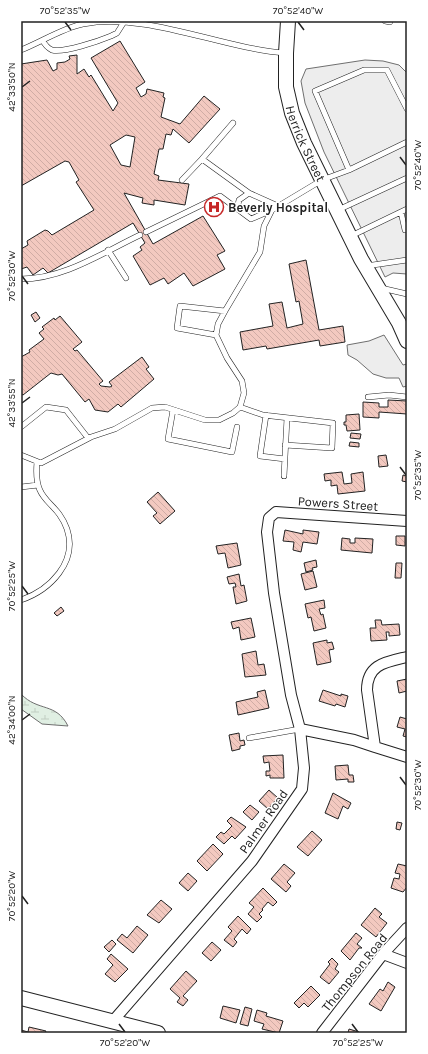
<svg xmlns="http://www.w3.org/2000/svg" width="428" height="1054" viewBox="0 0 428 1054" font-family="Karla,sans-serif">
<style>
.wetland{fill:url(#wetland-marsh);stroke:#6f6f6f}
.parking{fill:#ededed;stroke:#6f6f6f}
.building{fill:url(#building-back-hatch);stroke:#222;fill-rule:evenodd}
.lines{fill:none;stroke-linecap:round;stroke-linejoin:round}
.lane-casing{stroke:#222;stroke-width:6}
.street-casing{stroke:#222;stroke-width:12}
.secondary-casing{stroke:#222;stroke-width:16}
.lane{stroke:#fff;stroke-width:5}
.street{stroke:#fff;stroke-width:10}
.secondary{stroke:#fff;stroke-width:14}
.ticks{fill:none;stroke:#222;stroke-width:1.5}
.labels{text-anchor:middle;stroke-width:3;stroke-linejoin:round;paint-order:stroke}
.street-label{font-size:13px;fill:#222;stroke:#fff}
.poi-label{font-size:13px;font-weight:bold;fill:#222;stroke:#fff;text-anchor:start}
.neatline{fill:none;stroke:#222;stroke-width:1.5}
.ticks-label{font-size:10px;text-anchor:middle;fill:#222}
</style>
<defs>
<pattern id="wetland-marsh" width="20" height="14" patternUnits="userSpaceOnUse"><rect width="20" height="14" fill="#e0efe3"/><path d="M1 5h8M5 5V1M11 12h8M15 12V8" fill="none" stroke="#c0cdc2"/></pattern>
<pattern id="building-back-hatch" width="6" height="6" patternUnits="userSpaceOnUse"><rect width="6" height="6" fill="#f3c9c0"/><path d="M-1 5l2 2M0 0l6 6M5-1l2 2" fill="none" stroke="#d0aca5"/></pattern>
</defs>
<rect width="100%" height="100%" fill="#fff"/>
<path class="wetland" d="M21 694C38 712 56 702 68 726L42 724 21 709Z"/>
<path class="parking" d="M365 60 383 61 399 65 407 73V274L393 273 385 277 324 152 305 103 301 81 306 69Z
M384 335 403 365 407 364V386L403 387 399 378H386L373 374 357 360 348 355 347 345 369 341Z"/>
<path class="building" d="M120 41 145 82 136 88 141 97 146 94 147 89 164 93 163 97 165 98 161 117 180 124 204 96 220 109 189 143 173 129 171 135 166 134 163 149H159L154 174 159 176 158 180 189 184 185 205 154 200V205L142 203 143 198 124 193 153 244 203 216 225 251 217 255 225 269 193 286 184 273 168 284 164 278 150 285 133 256 142 250 140 247 145 243 133 223 48 273 43 268 33 275 27 267 21 269V249L28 245 27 241 45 230 48 231 52 235 94 210 76 182 79 180 69 162 65 161 21 186V64L47 60 53 71 57 69V63L65 62 70 59 69 56 77 55V74L84 69 89 77 91 75 113 111 118 103 91 58ZM126 135 135 137 130 167 121 165 110 145Z
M306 260 319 330 343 326 345 342 320 346 319 340 267 349 266 346 243 350 240 332 273 326 269 304 282 302 287 328 303 324 299 301 296 302 289 264Z
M36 312 40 318 35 322 31 315Z
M60 316 82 342 73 349 75 351 77 350 103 381 99 384 101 386 110 387 112 386 109 382 142 357 149 367 146 369 154 379 121 407 118 404 108 412 95 410 89 399 85 402 62 374 58 375 51 373 23 395 21 394V357L30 352 29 350 44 339 39 333 44 329 42 327 54 318 55 320Z
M388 400 407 401V414L379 412V418L363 417V402L379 403V407H388Z
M359 414 360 430 347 431 346 425H344V422H346V415Z
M351 433 361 434 360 439 350 438Z
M350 442 359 443V447L349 446Z
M386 455 388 466 379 467 378 456Z
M342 472 344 484 352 483 351 474 363 472 365 491 338 494 337 485 331 486V480L325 481 324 474Z
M403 475 407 476V482L402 481Z
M158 492 175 511 160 524 153 516 157 513 147 502Z
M285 530 303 534V530L319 532 317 544 303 542 301 552 293 550 294 542 283 541Z
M396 536H405V546L396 545Z
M342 538 350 539V543H355V538L373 539 372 553 341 550Z
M237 543 241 565 228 568 225 553 218 554 216 546Z
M316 560 317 567 312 568 313 570 306 572 304 563Z
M396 563H402L401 578H395Z
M313 571 317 587 305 590 301 574Z
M239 574 241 586 244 585 247 601 236 604 233 587H236L235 583 229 584 227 577Z
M324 600 325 608 319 609 321 615 323 614 326 628 314 631 311 617 308 618 305 604Z
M61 607 64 611 57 616 54 613Z
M251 618 255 637 241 640 239 627 233 629 231 622Z
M375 620H381L382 625 399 624 400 635 389 636V632H386L387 640 371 641 370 628H376Z
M327 640V643L332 642 334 649 329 650 331 662 317 665 313 643Z
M256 651 258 665 264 664 266 675 245 677 242 654Z
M407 679V691L399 693 397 681Z
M265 690 269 708 238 715 236 702 258 697 257 692Z
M323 690 341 696V694L348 696 345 707 336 704 335 706 319 701Z
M400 717 407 719V737L403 736 405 729 397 727Z
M239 733 240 741 244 740 245 745 240 746V749L232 751 229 735Z
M283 755 284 778H270V775L266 776V771H270L269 762 264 763 263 756Z
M348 765 349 775H353L354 782H348V779L336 780 335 766Z
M269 790 278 798 268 809 259 801Z
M333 793 351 803 348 809 343 806 338 819 325 813Z
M250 805 259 812 252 820 243 812Z
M231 817 246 827 235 839 232 836 224 844 216 837 221 832 224 834 232 826 227 821Z
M397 822 402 823 400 830 396 829Z
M312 831 322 840 308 856 297 847Z
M213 844 223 854 207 871 197 861Z
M284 864 295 873 287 882 291 886 286 892 271 879Z
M398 864 407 866V887L403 892 391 888 394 878 399 879 400 874 395 873Z
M188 873 197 881 188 891 179 883Z
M263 888 277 902 273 906 268 902 262 909 263 910 259 914 262 917 257 922 248 914 254 907 249 903Z
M161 900 172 909 159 923 147 915Z
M375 908 382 914 379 917 387 923 376 937 361 925Z
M238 916 251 929 247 934 242 929 234 939 237 942 233 947 224 940 232 931 228 927Z
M137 926 148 935 133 953 117 940 122 934 127 938Z
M356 933 362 938 357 944 362 948H359L350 960 341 951Z
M112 940 116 944 109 952 104 947Z
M212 942 221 950 211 961 202 953Z
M111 954 128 969 115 982 105 974 113 965 107 959Z
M332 958 338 964 335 969 339 972 329 984 320 977 330 964 328 962Z
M186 971 197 981 183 996 188 1000 183 1006 177 1002 180 998 170 989Z
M388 982 395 987 381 1011 369 1004 380 989 383 991Z
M311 986 320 995 308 1007 304 1003 299 1008 294 1003Z
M223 1006 240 1010 236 1023 220 1018Z
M245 1007 252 1009 248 1026 240 1024Z
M257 1010 267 1013 266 1016 283 1021 279 1033 262 1029 264 1024 254 1021Z
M29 1027 46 1031 45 1033H21V1030L28 1032Z
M349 1029 359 1032V1033H348Z"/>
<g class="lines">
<g class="lane-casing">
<path id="lane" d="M385 21 390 22
M43 41C45 45 48 48 52 50 64 53 99 41 111 36L117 33 124 22
M21 50C39 43 65 27 83 24 148 12 219 48 285 53
M202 159 233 123
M349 170 315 91 364 70H387L407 109
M182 180 202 159 249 193
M237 209 239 200 249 193 278 206
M338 210 407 178
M401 212 405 230 407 229
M146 232 220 196 251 219 272 210
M351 236 407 209
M108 250 126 278
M366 266 407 260
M21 279C64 279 102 253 140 235
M381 288 407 294
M216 335 177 328 180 306 225 311
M368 397 389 395 407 397
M240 407 263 415 333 423 332 448 285 445
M173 410 168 439 232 452 237 427
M266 415 260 456 285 459
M21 427 46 407 66 410 88 438
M21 455 41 463 91 437 115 429 152 408 165 407 205 420H219L233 413 240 407 244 393 242 381 227 358 216 335 218 324 225 311 260 252 264 226 272 210 322 180 349 170 407 142
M284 476 287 418
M21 487 38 485
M21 600C50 590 78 562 67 529 56 498 33 505 37 462
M249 738 300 729"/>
</g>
<g class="street-casing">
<path id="street" d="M407 657C386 662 367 664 367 690L375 747 407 757
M300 729 354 740 375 747
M383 954 407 963
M113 1021 252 861 302 789 304 768 300 729 291 695 274 593 267 532 269 518 276 512 407 521
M322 1033 383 954 407 928"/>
</g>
<g class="secondary-casing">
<g id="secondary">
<path id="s1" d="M288 21 286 53V87L292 113 304 143 361 259 399 323 407 341"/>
<path d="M21 998 158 1033"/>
</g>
</g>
<use href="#lane" class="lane"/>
<use href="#street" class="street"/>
<use href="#secondary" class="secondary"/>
</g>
<path class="ticks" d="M65 22 71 30M298 22 304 30M22 87 30 81M400 157 406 165M22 276 28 284M22 403 30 397M400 467 406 475M22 586 28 594M22 720 30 714M400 777 406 785M22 896 28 904M119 1024 125 1032M352 1024 358 1032"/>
<defs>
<g id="hospital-ring" transform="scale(1)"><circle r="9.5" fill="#fff" stroke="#c62828" stroke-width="1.5"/><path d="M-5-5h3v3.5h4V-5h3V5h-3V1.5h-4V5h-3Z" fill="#c62828"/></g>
</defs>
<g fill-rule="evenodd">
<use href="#hospital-ring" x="214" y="207"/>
</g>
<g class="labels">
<g class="street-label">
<text dy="5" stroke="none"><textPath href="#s1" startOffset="126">Herrick Street</textPath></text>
<text transform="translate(338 503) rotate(4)" y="5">Powers Street</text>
<text transform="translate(263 821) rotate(-55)" y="5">Palmer Road</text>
<text transform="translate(354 972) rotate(-51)" y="5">Thompson Road</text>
</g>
<g class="poi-label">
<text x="228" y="212">Beverly Hospital</text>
</g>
</g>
<rect width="428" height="1054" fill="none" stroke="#ffffff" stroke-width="44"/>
<rect x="22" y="22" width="384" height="1010" class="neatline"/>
<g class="ticks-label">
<text x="65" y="14">70°52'35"W</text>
<text x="298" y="14">70°52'40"W</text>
<text transform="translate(11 87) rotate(-90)" y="4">42°33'50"N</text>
<text transform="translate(417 165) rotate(-90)" y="4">70°52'40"W</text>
<text transform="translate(11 276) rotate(-90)" y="4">70°52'30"W</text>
<text transform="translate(11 403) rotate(-90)" y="4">42°33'55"N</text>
<text transform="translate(417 475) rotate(-90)" y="4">70°52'35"W</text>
<text transform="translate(11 586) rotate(-90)" y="4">70°52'25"W</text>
<text transform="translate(11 720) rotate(-90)" y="4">42°34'00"N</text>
<text transform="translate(417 785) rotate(-90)" y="4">70°52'30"W</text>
<text transform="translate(11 896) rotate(-90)" y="4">70°52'20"W</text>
<text x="125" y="1046">70°52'20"W</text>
<text x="358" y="1046">70°52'25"W</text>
</g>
</svg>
